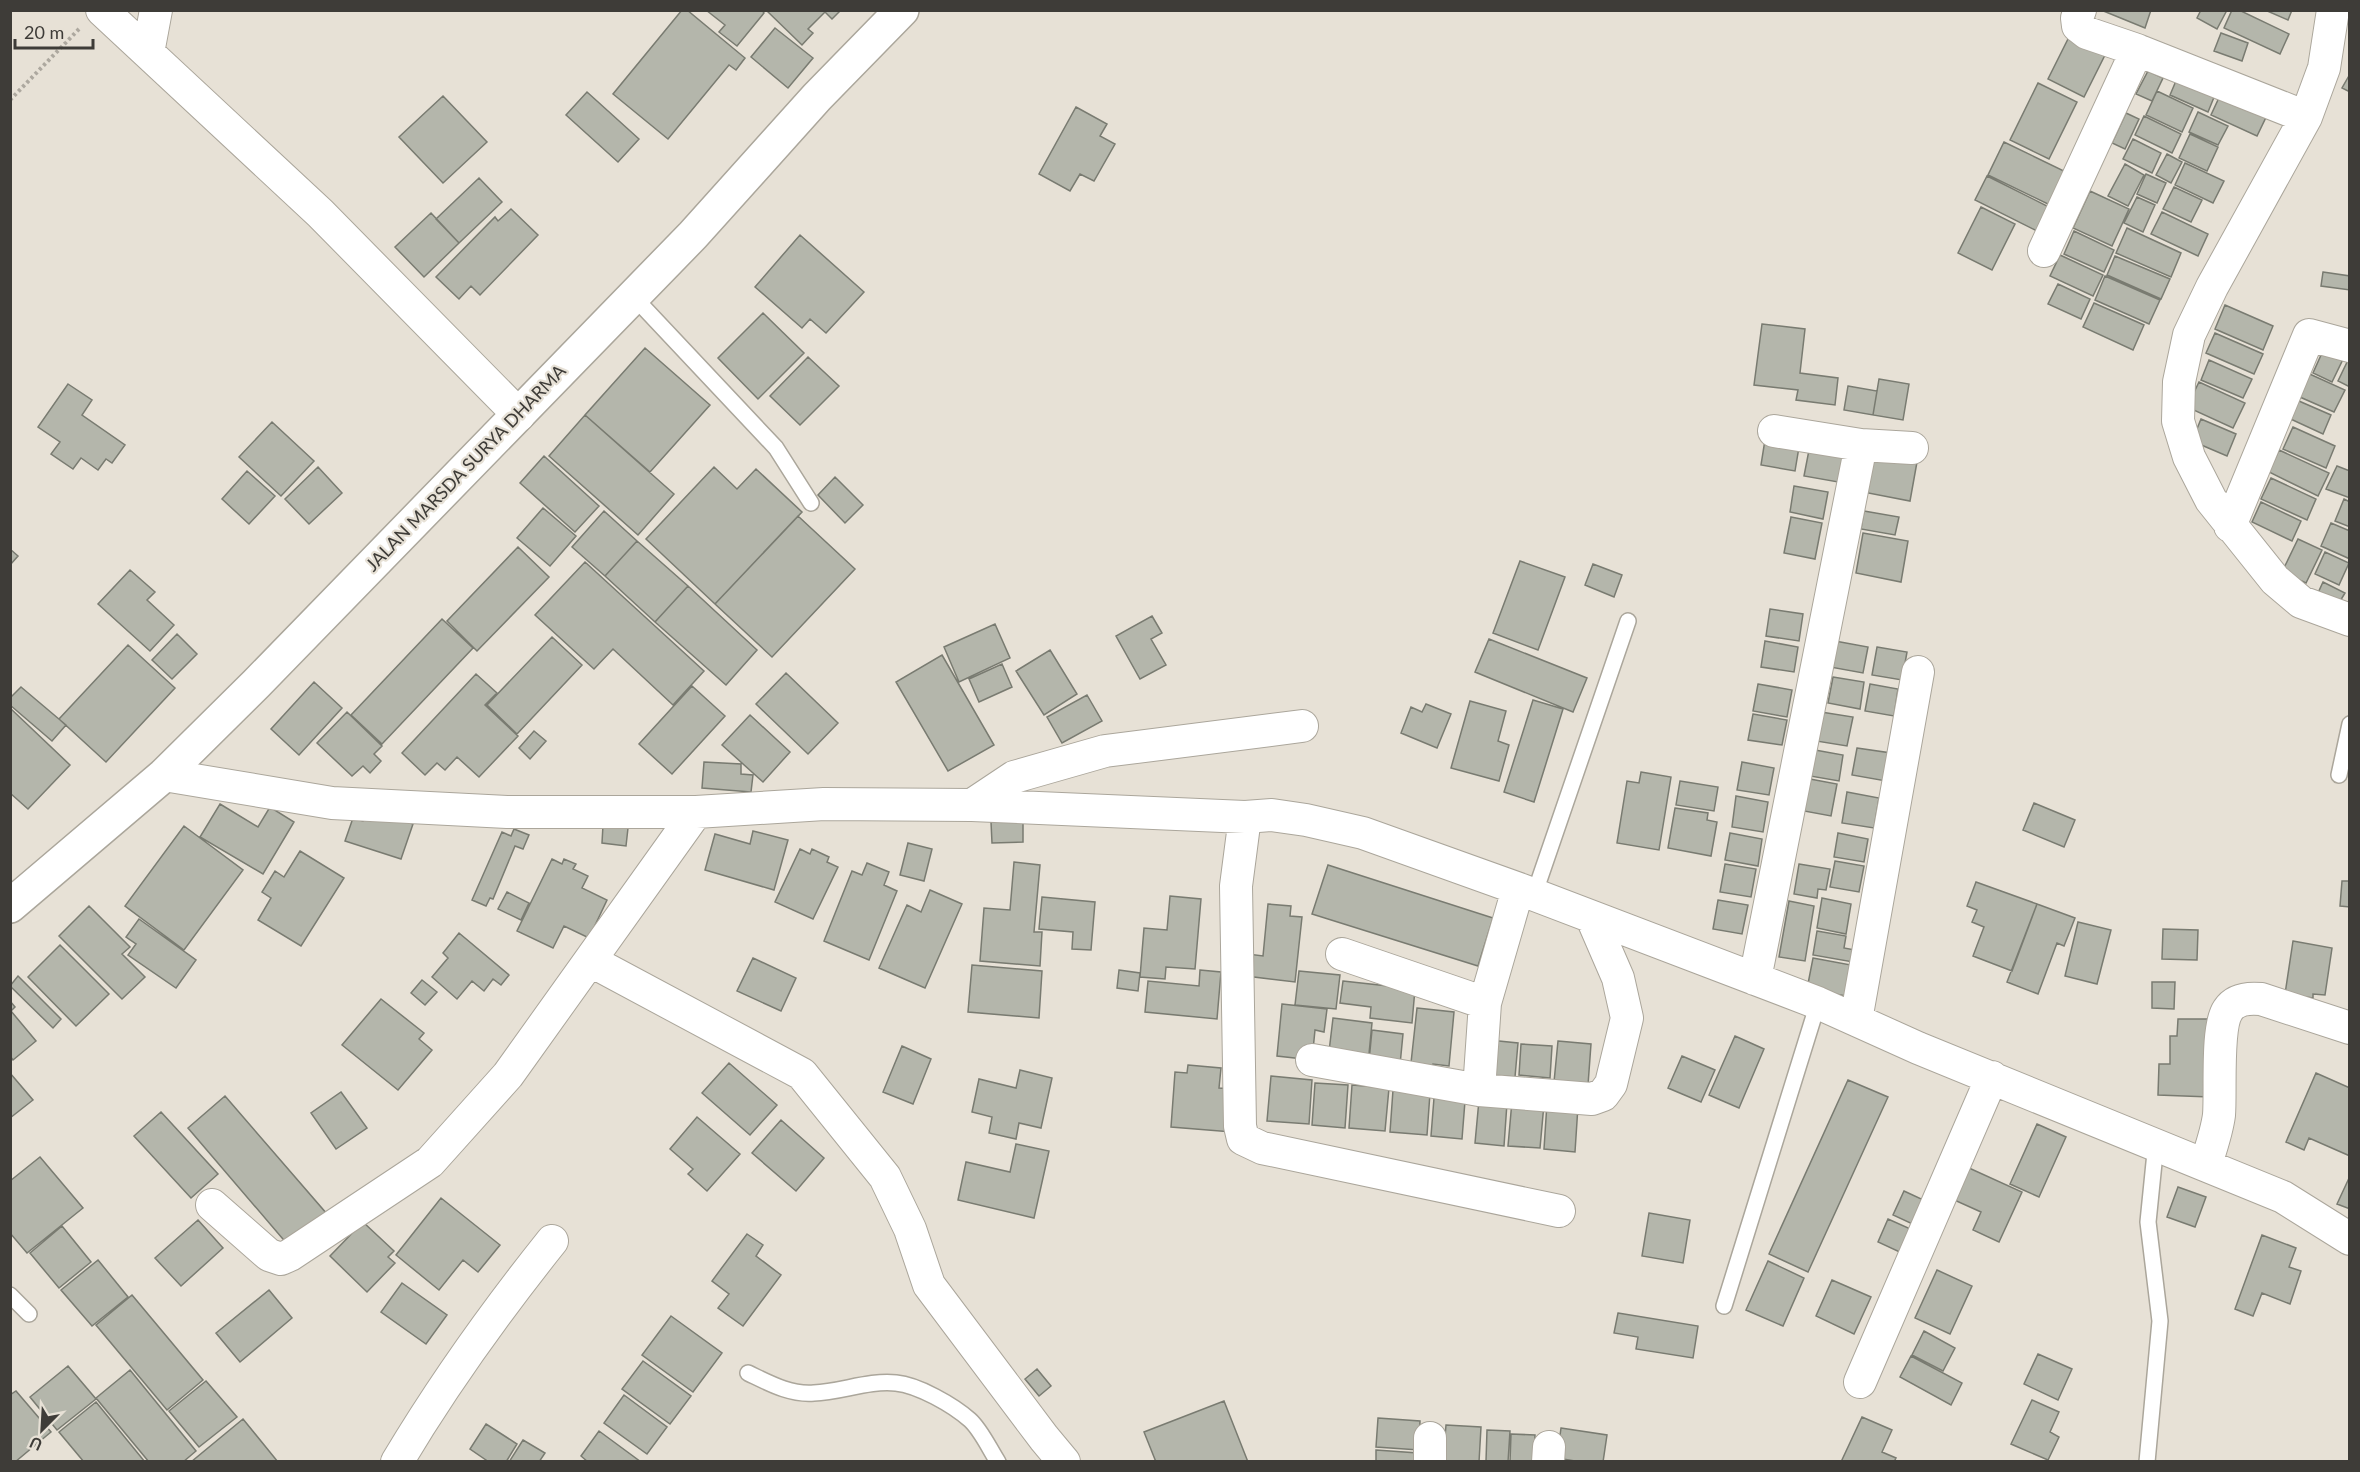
<svg xmlns="http://www.w3.org/2000/svg" width="2360" height="1472" viewBox="0 0 2360 1472" font-family="Lato,sans-serif">
<style>
.building{fill:#b4b6ab;stroke:#797b71;stroke-width:1.5}
.lines{fill:none;stroke-linecap:round;stroke-linejoin:round}
.lane-casing{stroke:#aba69b;stroke-width:18}
.street-casing{stroke:#aba69b;stroke-width:34}
.highway-casing{stroke:#aba69b;stroke-width:36}
.path{stroke:#ada89f;stroke-width:4;stroke-dasharray:3 3;stroke-linecap:butt}
.lane{stroke:#fff;stroke-width:15}
.street{stroke:#fff;stroke-width:32}
.highway{stroke:#fff;stroke-width:33}
.labels{text-anchor:middle;stroke-width:4.5;stroke-linejoin:round;paint-order:stroke}
.street-label{font-size:18px;fill:#3e3c38;stroke:#e7e1d6}
</style>
<rect width="100%" height="100%" fill="#e7e1d6"/>
<path class="building" d="M682 10H687L745 58 736 70 729 65 668 139 613 94Z
M706 10H762L764 13 737 46 719 32 725 25Z
M766 10H841L832 19 825 12 808 29 813 33 802 45Z
M2101 10H2151L2145 28Z
M2201 10H2227L2217 29 2197 18Z
M2232 10H2239L2289 34 2280 54 2224 28Z
M2265 10H2292L2288 20Z
M775 28 813 58 788 88 751 57Z
M2072 31 2108 49 2084 97 2048 79Z
M2221 33 2248 43 2242 61 2214 51Z
M2181 69 2219 85 2208 112 2170 95Z
M2148 71 2163 78 2152 101 2136 94Z
M2350 74V92L2342 88Z
M2038 83 2077 102 2049 159 2010 140Z
M2224 87 2270 109 2257 136 2211 115Z
M2157 91 2193 108 2182 132 2146 115Z
M587 92 639 139 618 162 566 115Z
M443 96 487 142 443 183 399 137Z
M1076 107 1107 124 1100 136 1115 144 1094 181 1080 174 1070 191 1039 174Z
M2198 112 2228 126 2218 145 2189 132Z
M2126 113 2139 119 2125 149 2112 143Z
M2144 116 2181 134 2172 153 2135 135Z
M2190 134 2218 147 2207 171 2179 158Z
M2133 139 2161 153 2152 173 2123 159Z
M2004 142 2066 172 2050 205 1988 175Z
M2167 154 2182 162 2171 183 2156 175Z
M2185 163 2224 181 2213 203 2175 185Z
M2125 164 2144 175 2128 206 2108 196Z
M2146 174 2166 183 2157 203 2137 194Z
M1987 176 2049 207 2037 231 1975 200Z
M479 178 502 202 459 243 436 219Z
M2174 187 2202 200 2191 222 2163 209Z
M2090 191 2129 209 2112 246 2073 228Z
M2137 197 2155 205 2143 232 2124 223Z
M1981 207 2015 224 1992 270 1958 253Z
M511 209 538 235 480 295 471 286 459 299 436 277 495 217 498 221Z
M2162 212 2208 234 2198 256 2151 234Z
M431 213 459 243 424 277 395 247Z
M2127 228 2181 253 2171 277 2116 253Z
M2074 231 2114 250 2104 272 2064 254Z
M800 235 864 292 826 333 810 319 802 328 755 287Z
M2060 255 2103 275 2093 296 2050 276Z
M2115 256 2170 279 2161 299 2107 275Z
M2323 272 2350 276V290L2321 286Z
M2105 276 2160 300 2149 324 2095 300Z
M2058 284 2090 299 2081 319 2048 304Z
M2094 303 2144 325 2133 350 2083 327Z
M2225 305 2273 326 2263 350 2215 329Z
M763 313 804 353 758 399 718 358Z
M1762 324 1805 329 1800 373 1838 378 1835 405 1796 400 1798 390 1754 385Z
M2215 333 2263 354 2254 374 2206 353Z
M2326 344 2346 353 2332 382 2313 373Z
M645 348 710 405 650 472 585 415Z
M2350 356V387L2338 381Z
M808 357 839 386 800 425 770 396Z
M2209 360 2252 379 2243 398 2201 380Z
M2303 371 2345 390 2334 412 2293 394Z
M1879 379 1909 384 1903 420 1873 415Z
M2199 382 2245 403 2233 428 2187 407Z
M68 384 92 400 82 415 125 445 112 463 106 459 98 470 81 458 73 469 51 454 60 442 38 427Z
M1848 386 1877 391 1873 415 1844 410Z
M2292 398 2331 415 2323 434 2284 416Z
M585 415 674 494 638 535 549 456Z
M2201 419 2236 434 2227 456 2192 441Z
M272 422 314 461 281 496 239 457Z
M2293 427 2335 446 2326 468 2283 449Z
M1765 440 1799 447 1795 471 1761 465Z
M1809 450 1843 456 1838 482 1804 476Z
M2279 450 2329 473 2318 496 2269 472Z
M1870 453 1917 462 1910 501 1863 492Z
M544 456 599 506 575 532 520 483Z
M2337 466 2350 471V498L2326 489Z
M318 467 342 493 309 524 285 499Z
M714 467 737 489 756 469 802 512 715 604 646 539Z
M247 471 275 496 249 524 222 499Z
M835 477 863 505 845 523 818 495Z
M2271 478 2316 499 2307 520 2261 499Z
M1794 486 1828 492 1823 519 1790 512Z
M2344 499 2350 502V527L2335 521Z
M2261 502 2301 521 2292 541 2252 522Z
M543 508 576 536 550 566 517 538Z
M604 511 637 541 605 576 572 547Z
M1864 511 1899 517 1895 535 1861 529Z
M798 516 855 569 772 657 715 604Z
M1791 517 1822 523 1815 559 1784 553Z
M2331 523 2350 531V559L2321 546Z
M1863 533 1908 541 1901 582 1856 573Z
M2298 539 2322 550 2306 583 2282 572Z
M637 541 688 586 655 622 605 576Z
M518 547 549 577 477 651 447 621Z
M10 549 18 556 10 565Z
M2325 552 2349 563 2339 585 2315 574Z
M1520 561 1565 577 1538 650 1493 633Z
M585 562 704 671 673 705 613 649 594 669 535 615Z
M1593 564 1622 575 1614 597 1585 585Z
M130 570 155 592 147 600 174 625 150 651 98 604Z
M2323 582 2345 593 2339 603 2318 593Z
M688 586 757 650 726 685 655 622Z
M1770 609 1803 614 1799 641 1766 636Z
M1152 616 1162 633 1151 639 1166 665 1140 679 1116 636Z
M442 619 473 648 382 744 351 715Z
M995 624 1010 658 959 682 944 647Z
M177 634 197 654 172 679 152 660Z
M552 637 582 665 517 734 487 705Z
M1489 639 1587 678 1573 712 1475 672Z
M1765 641 1798 647 1794 672 1761 667Z
M1835 641 1868 647 1863 673 1830 667Z
M128 645 175 688 106 762 59 719Z
M1877 647 1907 652 1902 680 1872 675Z
M1050 650 1077 694 1044 715 1016 671Z
M942 655 994 745 948 771 896 682Z
M1002 664 1012 687 979 702 969 679Z
M786 673 838 723 808 754 756 704Z
M476 674 497 693 485 705 518 736 479 777 457 757 445 770 437 763 425 775 402 753Z
M1833 677 1864 682 1860 709 1828 703Z
M314 682 342 708 299 755 271 729Z
M1758 684 1792 690 1787 717 1753 711Z
M1870 684 1898 689 1894 716 1865 711Z
M692 686 725 716 672 774 639 744Z
M21 687 66 725 52 741 10 705V698Z
M1087 695 1102 721 1062 743 1047 717Z
M1533 700 1563 709 1534 802 1504 792Z
M1470 701 1506 711 1498 741 1509 745 1499 781 1451 768Z
M1426 704 1451 714 1437 748 1401 733 1411 707 1422 712Z
M10 708 70 765 28 809 10 793Z
M347 712 382 746 374 754 381 761 370 773 363 766 352 776 317 743Z
M1821 712 1853 717 1847 746 1816 741Z
M1753 714 1787 720 1782 745 1748 740Z
M750 715 790 752 763 782 722 745Z
M534 731 546 741 530 759 519 748Z
M1857 748 1891 753 1886 781 1852 775Z
M1815 750 1843 755 1839 781 1810 776Z
M704 762 741 764V774L753 775 751 792 702 788Z
M1742 762 1774 768 1769 795 1737 790Z
M1641 772 1671 777 1659 850 1617 843 1627 781 1639 783Z
M1810 779 1837 784 1831 816 1804 811Z
M1680 781 1718 787 1714 811 1676 805Z
M1847 792 1879 798 1874 828 1842 823Z
M1736 796 1768 802 1763 832 1732 827Z
M2034 803 2075 820 2064 847 2023 830Z
M220 804 258 827 270 807 294 822 263 874 200 837Z
M1675 808 1708 813 1707 820 1717 822 1711 856 1668 848Z
M367 809 413 824 401 859 345 841 353 818 363 821Z
M1023 821V842L992 843 991 822Z
M603 825 628 828 626 846 602 843Z
M184 826 243 870 184 950 125 906Z
M514 829 529 835 523 849 515 846 493 899 490 898 486 906 472 900 502 832 511 836Z
M753 831 788 840 774 890 705 870 715 834 750 844Z
M1730 833 1762 839 1758 866 1725 860Z
M1838 833 1868 839 1864 862 1834 857Z
M908 843 932 849 924 881 900 875Z
M800 849 810 854 812 849 829 857 827 862 838 867 813 919 775 902Z
M300 851 344 878 301 946 258 920 271 898 262 892 275 871 284 877Z
M552 859 562 864 564 859 576 864 573 869 588 876 582 888 607 900 589 938 564 926 553 948 517 931Z
M1835 861 1864 866 1859 892 1830 887Z
M1014 862 1040 865 1034 932H1042L1040 966 980 961 984 908 1010 910Z
M867 863 889 872 884 885 897 891 869 960 824 941 852 871 862 875Z
M1725 864 1756 869 1751 897 1720 892Z
M1799 864 1830 869 1826 890 1818 889 1817 898 1794 894Z
M1328 865 1493 918 1478 966 1312 914Z
M2342 881H2350V907L2340 906Z
M1976 882 2037 904 2012 971 1973 956 1984 927 1972 922 1977 910 1967 906Z
M930 890 962 904 925 988 879 968 907 905 921 912Z
M507 892 529 903 521 920 498 909Z
M1170 896 1201 899 1195 969 1166 967 1165 979 1140 977 1144 928 1167 930Z
M1042 897 1095 902 1091 950 1072 949 1073 932 1039 929Z
M1822 898 1851 904 1846 934 1817 928Z
M1718 900 1748 905 1742 934 1713 929Z
M1789 901 1814 906 1805 961 1779 957Z
M1268 904 1291 906 1290 916 1302 917 1295 982 1246 976 1248 954 1263 956Z
M2037 904 2075 918 2064 946 2057 943 2038 994 2007 982Z
M89 906 130 947 122 954 145 977 122 999 59 936Z
M139 919 196 960 176 988 128 955 136 944 126 937Z
M2078 922 2111 930 2097 984 2065 976Z
M2163 929 2198 930 2197 960 2162 959Z
M1817 931 1846 936 1844 948 1855 950 1853 962 1813 955Z
M459 933 509 975 501 985 493 979 484 991 472 981 457 999 432 977 448 958 443 953Z
M2293 941 2332 948 2325 995 2313 994V998L2285 994Z
M60 945 109 994 76 1026 28 977Z
M753 958 796 978 781 1011 737 991Z
M1813 958 1851 965 1846 996 1807 989Z
M972 965 1042 971 1039 1018 968 1012Z
M1119 970 1140 973 1138 991 1117 988Z
M1200 970 1221 972 1217 1019 1145 1012 1148 981 1199 986Z
M1299 971 1340 975 1336 1009 1295 1005Z
M18 976 61 1019 53 1028 10 986Z
M422 980 437 992 425 1005 411 993Z
M1343 981 1415 989 1412 1023 1370 1018 1371 1007 1340 1003Z
M2152 982H2175L2174 1009 2152 1008Z
M381 999 424 1033 419 1039 432 1050 398 1090 342 1045Z
M10 1001 15 1007 11 1011 36 1041 13 1060 10 1056Z
M1282 1004 1327 1009 1324 1032 1315 1030 1312 1060 1277 1056Z
M1417 1008 1454 1012 1449 1066 1433 1064 1432 1074 1410 1072Z
M1333 1018 1372 1023 1368 1064 1328 1060Z
M2178 1019H2212L2210 1097 2158 1095 2159 1064H2170V1036H2177Z
M1372 1030 1403 1034 1400 1065 1369 1061Z
M1735 1036 1764 1049 1739 1108 1709 1095Z
M1489 1040 1518 1043 1515 1077 1487 1075Z
M1558 1041 1591 1044 1588 1085 1554 1082Z
M1521 1044 1552 1046 1550 1078 1519 1075Z
M902 1046 931 1059 913 1104 883 1092Z
M1682 1056 1715 1070 1701 1102 1668 1088Z
M729 1063 777 1105 750 1135 702 1093Z
M1188 1065 1221 1068 1219 1088 1236 1089 1232 1132 1171 1127 1175 1072 1187 1073Z
M1020 1070 1052 1078 1041 1128 1019 1123 1016 1139 989 1133 992 1117 972 1112 979 1079 1016 1088Z
M10 1073 33 1100 10 1118Z
M2316 1073 2350 1088V1156L2309 1138 2304 1150 2286 1142Z
M1271 1076 1312 1080 1309 1124 1267 1121Z
M1848 1080 1888 1097 1808 1272 1769 1254Z
M1315 1083 1348 1085 1345 1128 1312 1125Z
M1352 1085 1389 1088 1385 1131 1349 1128Z
M1393 1090 1430 1093 1427 1135 1390 1132Z
M341 1092 367 1128 336 1149 311 1113Z
M225 1096 327 1214 288 1245 188 1128Z
M1434 1098 1465 1101 1462 1139 1431 1136Z
M1479 1100 1507 1103 1504 1146 1475 1143Z
M1512 1101 1544 1104 1540 1148 1508 1146Z
M1547 1103 1578 1106 1575 1152 1544 1149Z
M161 1112 218 1174 191 1198 134 1136Z
M697 1117 740 1154 707 1191 688 1174 693 1169 670 1149Z
M781 1120 824 1158 796 1191 752 1153Z
M2037 1124 2066 1137 2039 1197 2010 1184Z
M1016 1144 1049 1151 1034 1218 958 1200 966 1162 1010 1172Z
M40 1157 83 1208 27 1253 10 1233V1181Z
M1958 1163 2022 1192 1999 1242 1973 1230 1981 1212 1943 1195Z
M2350 1176V1209L2337 1204Z
M2178 1187 2206 1197 2195 1227 2167 1217Z
M1904 1191 1930 1203 1919 1227 1893 1215Z
M441 1198 500 1245 478 1272 463 1260 439 1290 396 1255Z
M1649 1213 1690 1220 1683 1263 1642 1256Z
M1888 1219 1915 1231 1904 1254 1878 1242Z
M198 1220 223 1248 181 1286 155 1258Z
M363 1222 394 1251 388 1257 395 1263 367 1292 330 1256Z
M62 1226 91 1262 59 1288 30 1253Z
M747 1234 763 1245 756 1256 781 1275 743 1326 718 1308 729 1294 712 1281Z
M2262 1235 2296 1248 2289 1267 2301 1271 2290 1304 2262 1293 2253 1316 2235 1309Z
M98 1260 128 1297 92 1326 61 1290Z
M1768 1261 1804 1278 1783 1326 1746 1310Z
M1937 1270 1972 1286 1950 1334 1915 1318Z
M1832 1280 1871 1297 1854 1334 1816 1316Z
M402 1283 447 1315 426 1344 381 1312Z
M269 1290 292 1318 240 1362 216 1333Z
M132 1295 203 1380 167 1410 96 1325Z
M1618 1313 1698 1326 1693 1358 1636 1349 1638 1337 1614 1333Z
M671 1316 722 1353 693 1392 642 1355Z
M1924 1331 1955 1348 1943 1371 1912 1355Z
M2038 1354 2072 1369 2058 1400 2024 1384Z
M1911 1356 1962 1383 1951 1405 1900 1377Z
M643 1361 691 1396 670 1424 622 1389Z
M68 1366 96 1399 57 1430 30 1397Z
M1037 1369 1051 1386 1039 1396 1025 1379Z
M130 1370 196 1451 183 1462H149L96 1398Z
M206 1381 237 1417 199 1447 169 1411Z
M16 1391 51 1432 15 1462H10V1395Z
M624 1395 667 1427 647 1454 604 1423Z
M2032 1400 2059 1412 2050 1432 2059 1437 2048 1460 2011 1444Z
M1224 1401 1248 1462H1156L1144 1432Z
M96 1402 145 1462H84L59 1432Z
M1862 1417 1892 1430 1882 1452 1896 1458 1894 1462H1841Z
M1378 1418 1420 1421 1419 1450 1376 1447Z
M243 1419 278 1462H191Z
M486 1424 517 1444 506 1462H489L470 1449Z
M1446 1425 1481 1427 1479 1462 1443 1461Z
M1561 1428 1607 1435 1603 1462H1581L1557 1458Z
M1487 1430 1510 1431 1508 1462 1486 1461Z
M599 1431 641 1462H588L581 1456Z
M1511 1434 1535 1435 1534 1462H1510Z
M523 1440 545 1453 539 1462H509Z
M1376 1450 1418 1453 1417 1462H1376Z"/>
<g class="lines">
<g class="lane-casing">
<path id="lane" d="M632 295 776 448 811 503
M2339 775 2350 724
M1534 895 1628 621
M10 1295 29 1314
M1724 1306 1818 1003
M748 1373C769 1383 790 1395 814 1393 841 1392 869 1380 896 1383 918 1385 953 1405 970 1420 981 1430 989 1448 998 1462
M2147 1462 2160 1321 2148 1222 2156 1143"/>
</g>
<g class="street-casing">
<path id="street" d="M102 10 320 213 519 415
M2080 10 2077 18 2078 26 2087 33 2137 50
M2333 10 2324 68 2306 117 2212 287 2189 335 2179 382 2178 421 2189 457 2211 500 2275 580 2301 602 2350 620
M148 53 156 10
M2044 251 2137 50 2306 117
M1774 431 1861 445 1912 448
M2230 526 2309 335 2350 346
M164 775 332 803 507 812H696L824 804 972 805 1245 817 1272 815 1306 820 1363 833 1522 890 1818 1003 1918 1048 2283 1197 2350 1239
M972 805 1014 777 1105 751 1302 726
M1245 817 1236 886 1240 1126 1243 1139 1262 1148 1559 1211
M1342 954 1485 1003
M591 961 802 1074 885 1177 910 1229 929 1285 1044 1438 1064 1462
M1755 979 1861 445
M1856 1020 1918 672
M1312 1060 1479 1090 1592 1099 1603 1095 1611 1084 1627 1018 1618 978 1592 918
M1479 1090 1485 1003 1518 889
M2206 1164C2211 1148 2217 1131 2219 1115 2221 1092 2216 1027 2228 1010 2235 999 2250 998 2261 999L2350 1028
M212 1205 269 1255 281 1259 290 1255 430 1162 508 1075 696 812
M1860 1382 1992 1077
M397 1462C443 1385 496 1311 552 1241
M1430 1462V1438
M1548 1462 1549 1447"/>
</g>
<g class="highway-casing">
<path id="highway" d="M10 906 164 775 256 684 693 235 817 97 902 10"/>
</g>
<path class="path" d="M10 100 80 28"/>
<use href="#lane" class="lane"/>
<use href="#street" class="street"/>
<use href="#highway" class="highway"/>
</g>
<g class="labels">
<g class="street-label">
<text transform="translate(466 468) rotate(-46)" y="6">JALAN MARSDA SURYA DHARMA</text>
</g>
</g>
<rect width="2360" height="1472" fill="none" stroke="#3e3c38" stroke-width="24"/>
<g transform="translate(42 1430) rotate(204)" stroke="#e7e1d6" stroke-width="4.5" paint-order="stroke">
<path d="M0-4.5L10 22L0 15L-10 22Z" fill="#3e3c38"/>
<text y="-9" font-size="16" font-weight="bold" text-anchor="middle" fill="#3e3c38">U</text>
</g>
<path d="M15 39v9h78v-9" fill="none" stroke="#3e3c38" stroke-width="3"/>
<text x="24" y="39" font-size="18" fill="#3e3c38" stroke="#e7e1d6" stroke-width="4.5" paint-order="stroke">20 m</text>
</svg>
